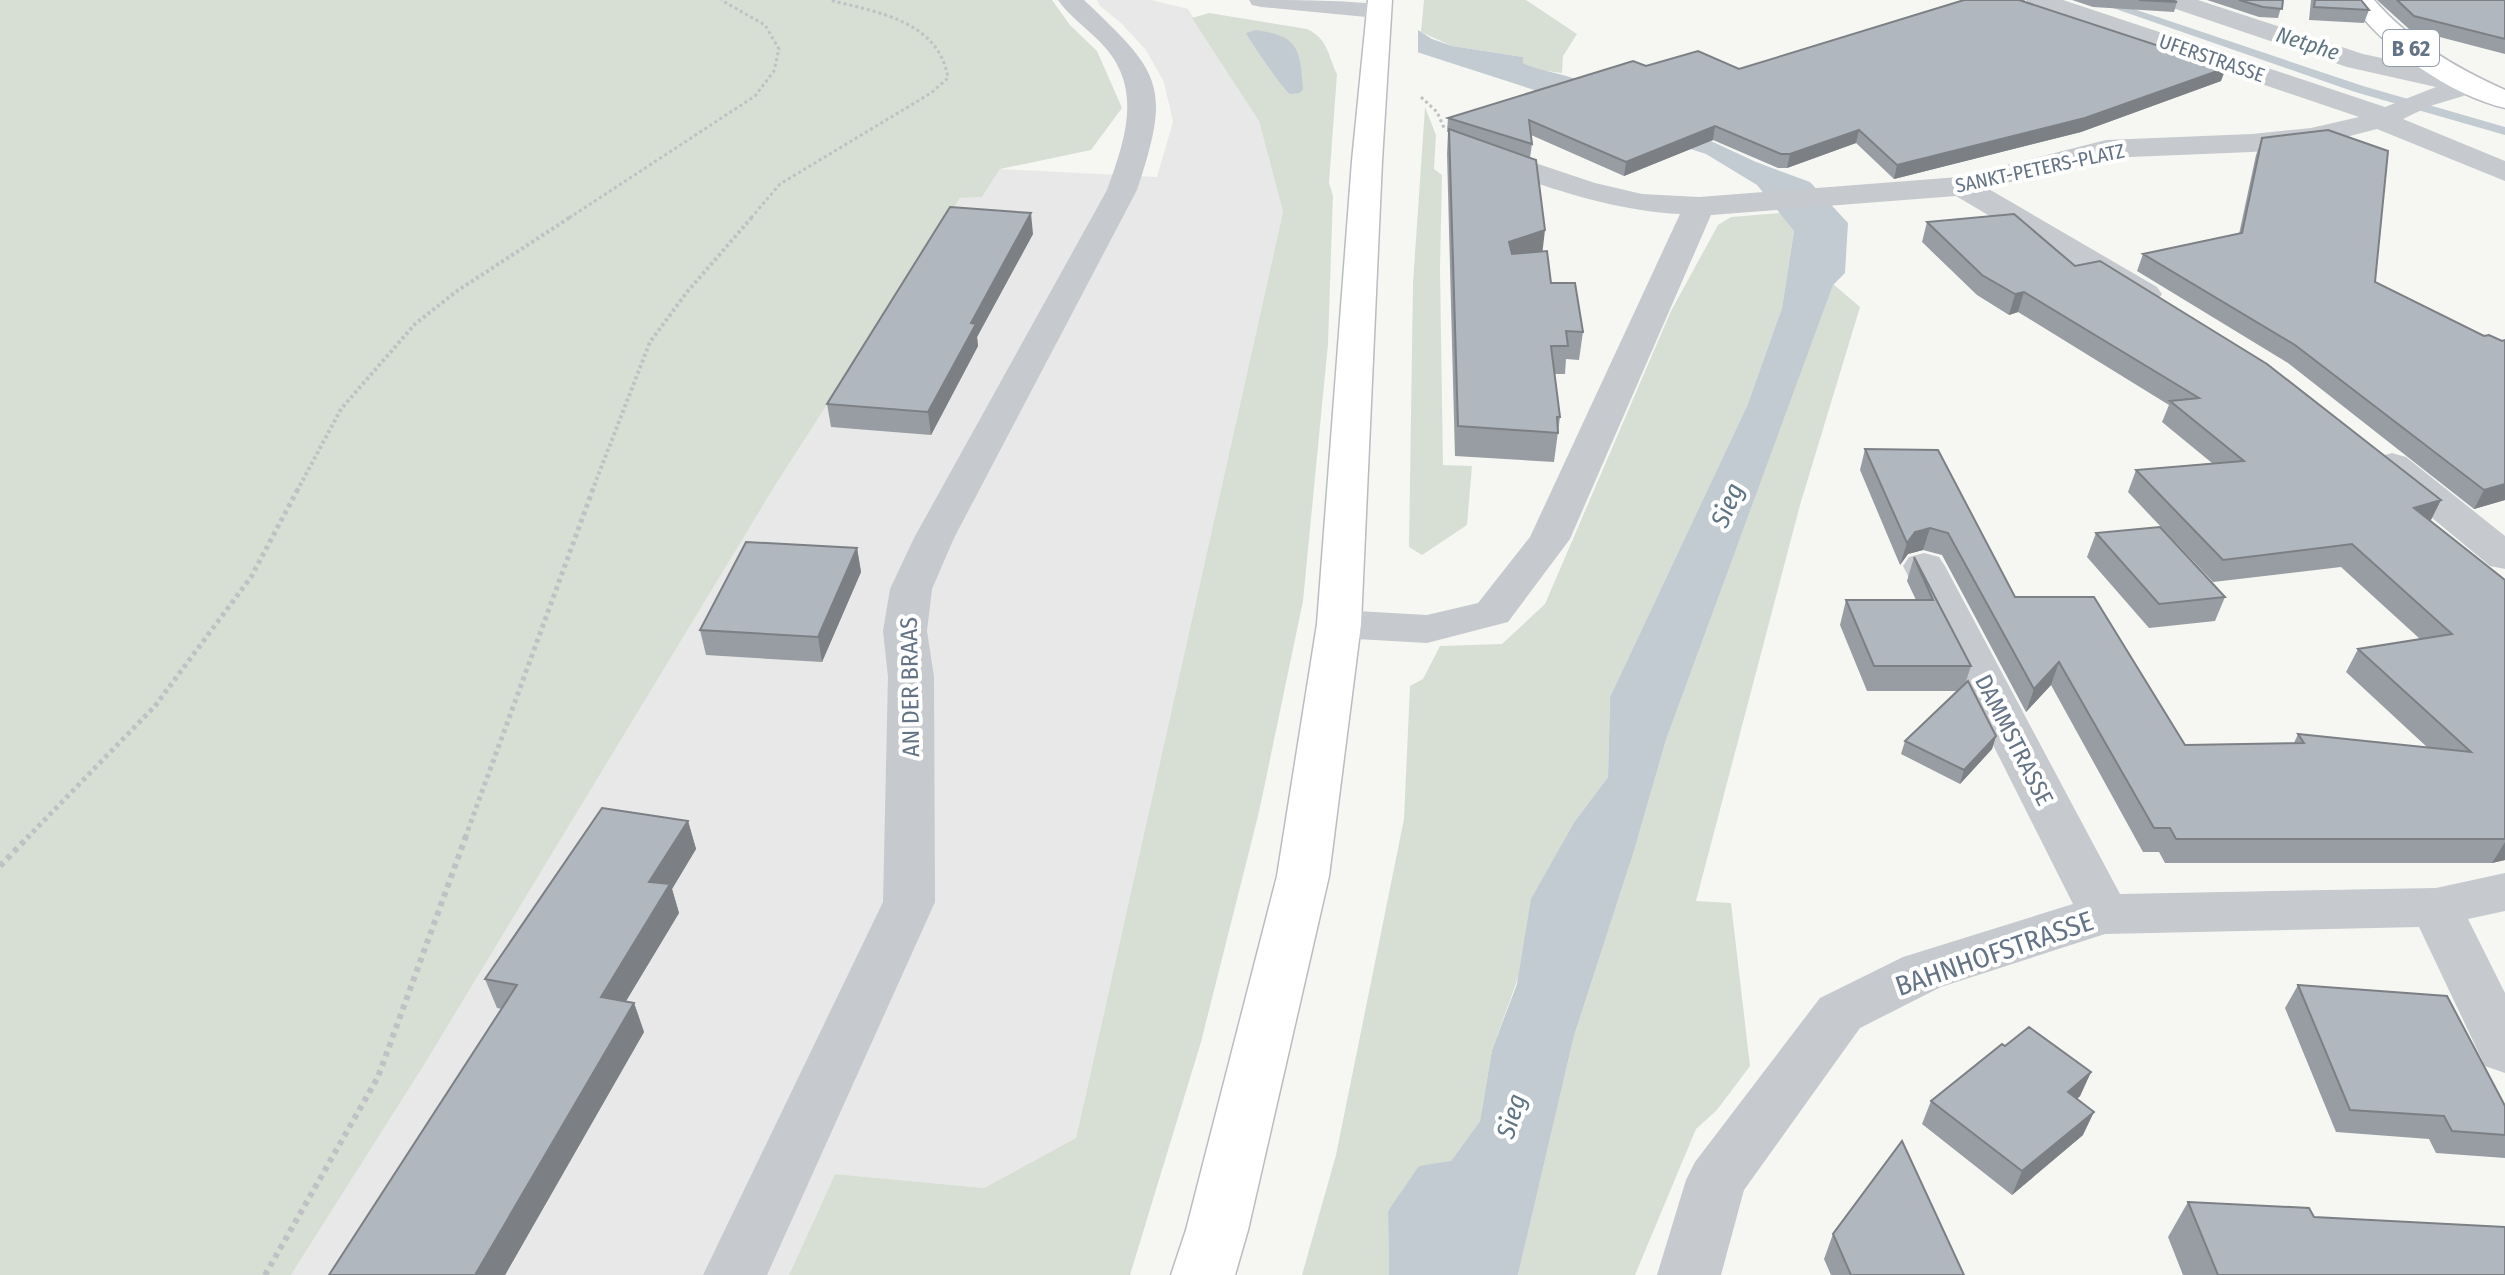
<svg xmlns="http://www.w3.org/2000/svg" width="2505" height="1275" viewBox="0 0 2505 1275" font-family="'Fira Sans Condensed',sans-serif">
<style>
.built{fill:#e7e8e7}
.green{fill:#d7dfd4}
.water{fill:#c2cbd1}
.pier{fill:#f6f7f3}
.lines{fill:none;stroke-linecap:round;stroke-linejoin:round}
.stream{fill:#c2cbd1;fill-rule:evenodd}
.major-casing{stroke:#b9bcc0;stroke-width:3}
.path-far3{stroke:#c0c1c4;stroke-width:3;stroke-dasharray:3 3;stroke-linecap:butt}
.path-far2{stroke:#c0c1c4;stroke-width:4;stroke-dasharray:3 3;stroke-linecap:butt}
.path-far1{stroke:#c0c1c4;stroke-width:5;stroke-dasharray:4 4;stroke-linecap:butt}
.path{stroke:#c0c1c4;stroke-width:6;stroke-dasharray:5 5;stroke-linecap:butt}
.minor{fill:#c6c9cd;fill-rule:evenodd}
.major{fill:#fff;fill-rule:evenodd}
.wall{fill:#989da3}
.shaded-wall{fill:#7c8085}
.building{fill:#b1b7be;stroke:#7c8085;stroke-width:2}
.labels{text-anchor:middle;stroke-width:8;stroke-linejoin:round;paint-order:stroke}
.far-street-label{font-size:20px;fill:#647386;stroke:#fff}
.far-water-label{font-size:22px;font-style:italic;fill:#5f7583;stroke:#fff}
.shield{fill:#fff;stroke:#929daa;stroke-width:2}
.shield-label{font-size:22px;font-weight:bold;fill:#647386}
.street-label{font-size:24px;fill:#647386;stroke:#fff}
.water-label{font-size:26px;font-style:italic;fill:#5f7583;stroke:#fff}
.near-street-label{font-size:28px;fill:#647386;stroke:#fff}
</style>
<rect width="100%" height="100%" fill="#f6f7f3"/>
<path class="built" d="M1097 0H1151L1188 9 1259 121 1283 212 1076 1138 984 1188 835 1174 789 1275H291L424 1065 776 484 960 198 982 197 1000 169 1157 177 1173 122 1164 82 1146 50 1121 23 1100 6Z"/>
<path class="green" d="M0 0H1052L1070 25 1097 51 1122 108 1091 150 1000 169 982 197 960 198 776 484 424 1065 291 1275H0Z
M1424 0H1526L1577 34 1563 56 1562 73 1538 70 1523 63V57L1452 46 1421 32Z
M1209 13 1307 29C1329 40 1327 54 1337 74L1329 183 1333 196 1328 344 1303 601 1259 812 1201 1042 1130 1275H789L835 1174 984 1188 1076 1138 1283 212 1259 121 1192 18Z
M1425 107 1436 135 1434 169 1442 175 1440 269 1443 465 1472 466 1467 525 1422 555 1409 547 1413 283Z
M1781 213 1794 231 1782 308 1747 406 1610 697 1608 777 1575 821 1492 1050 1480 1121 1451 1161 1388 1210 1389 1275H1302L1336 1155 1404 819 1410 686 1423 679 1440 646 1502 644 1545 604 1671 311 1718 225 1731 217Z
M1833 284 1860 307 1800 505 1696 901 1731 903 1750 1066 1717 1110 1696 1129 1635 1275H1518L1574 1036 1634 851 1666 740Z"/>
<path class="water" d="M1371 0 1432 39 1452 46 1523 57V63C1542 72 1562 73 1582 81L1756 162 1810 182 1848 223 1845 273 1833 285 1666 740 1634 851 1574 1036 1518 1275H1389L1388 1211 1419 1166 1451 1161 1480 1121 1492 1050 1517 984 1531 899 1575 821 1608 777 1610 697 1747 406 1782 308 1794 231 1757 185 1706 154 1653 137 1559 98 1392 44Z
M1256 30C1299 36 1300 49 1303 89L1300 93 1290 94C1284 91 1250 41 1246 33Z"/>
<path class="pier" d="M1323 0H1378L1418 26V56L1386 46Z"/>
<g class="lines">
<path class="stream" d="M2090 0H2107L2363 86 2505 127V135L2355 92Z"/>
<g class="major-casing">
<path id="major" d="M1368 0H1392L1382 161 1361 624 1329 876 1248 1230 1235 1275H1171L1186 1230 1277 876 1317 624 1352 161Z
M2349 0H2374C2410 41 2456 68 2505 90V108C2450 95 2381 47 2349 0Z"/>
</g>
<path class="path-far3" d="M1421 97 1437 112 1445 130
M569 218 755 96 774 71 779 49 765 25 721 0
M751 218 780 184 931 93 948 78C939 21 877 12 829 0"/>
<path class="path-far2" d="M297 491 341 409 415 324 457 291 572 216
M592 491 650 342 687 292 753 216"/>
<path class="path-far1" d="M27 838 155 706 251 577 298 489
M465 838 593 489"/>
<path class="path" d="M0 866 29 836
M265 1275 378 1077 466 836"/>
<path class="minor" d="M1058 0H1084C1161 73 1172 85 1137 190L954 538 932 589 927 631 934 677 935 902 767 1275H703L883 902 888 677 883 631 890 589 914 538 1107 190C1125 140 1144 88 1102 44 1088 29 1070 17 1058 0Z
M1249 0C1293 0 1343 0 1386 5L1390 10 1386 15 1377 18 1261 7 1252 5Z
M2026 0H2063L2385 107 2436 87 2347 67 2164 5 2161 0H2198L2363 54 2480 79 2484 85 2480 91 2430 106 2403 119 2505 161V181L2377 129 2311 146 2252 152 2106 158 1987 188 2157 287 2162 294 2157 301 2145 304 2133 301 1956 196 1711 215 1570 539 1508 622 1427 643 1339 638 1324 634 1317 624 1324 614 1339 610 1427 615 1478 603 1530 537 1680 214C1607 210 1541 185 1473 161L1468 155 1473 149 1483 146 1493 149 1595 183 1642 194 1699 197 1959 177 2106 140 2252 134 2311 128 2359 117 2029 5Z
M2392 453 2406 457 2505 536V569L2490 566 2378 473 2373 465 2378 457Z
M1924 553 1939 557 1945 566 2120 894 2436 888 2505 873V911L2468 919 2505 993V1073L2485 1066 2419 927 2105 934 1941 987 1860 1028 1744 1190 1721 1275H1657L1686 1180 1695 1162 1820 998 1903 957 2073 904 1903 566 1909 557Z"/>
<use href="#major" class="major"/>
</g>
<path class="wall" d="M1964 0H2025L2024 2 2221 81 2081 132 1894 179 1856 143 1787 168H1778L1713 140 1624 176 1531 135 1532 144 1530 158 1542 251 1551 283 1583 332 1579 360 1566 359 1565 374H1554L1560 417 1554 462 1455 456 1447 154 1448 132H1447L1448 118 1646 66 1739 69Z
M2072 0H2172L2177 2 2174 12 2093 7Z
M2207 0H2283L2278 18 2259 17Z
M2311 0H2361L2369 10 2364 23 2309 20Z
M2377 0H2505V54L2409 29Z
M2262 138 2375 282 2484 336 2502 341 2505 340V500L2474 509 2288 363 2137 271 2143 254 2239 234 2256 155Z
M1927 222 2075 266 2431 521 2505 580V860L2492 863H2165L2159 852H2143L2051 685 2026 712 1942 555 1923 550 1908 554 1900 565 1860 470 1865 449 2015 597 2185 745 2294 743 2298 734 2428 748 2346 672 2358 649 2420 639 2341 567 2213 582 2128 492 2136 470 2212 463 2162 422 2169 405 2018 312 2009 315 1977 295 1922 242Z
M1033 234 977 337 978 346 931 435 831 427 827 404Z
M2096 533 2225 597 2215 621 2149 628 2087 557Z
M857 548 861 572 822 662 706 655 700 630Z
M1914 557 1971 666 1965 684 1996 736 1992 749 1960 784 1901 754 1905 741 1958 691H1867L1840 625 1846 600H1916L1907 581Z
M688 821 696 849 672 889 679 913 626 1001 634 1003 644 1032 505 1275H329L502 1009 497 1008 485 979Z
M2298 985 2505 1106V1158L2436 1153 2429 1139 2336 1132 2285 1008Z
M2005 1046 2091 1072 2080 1096 2077 1099 2083 1135 2012 1195 1922 1124 1931 1101Z
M2188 1202 2314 1217 2505 1275H2183L2168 1237Z
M1833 1234 1964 1275H1831L1824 1259Z"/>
<path class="shaded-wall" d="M2226 68 2221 81 2081 132 1894 179 1897 165Z
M1715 126 1713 140 1624 176 1626 162Z
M1859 130 1856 143 1787 168 1790 154Z
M1031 213 1033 234 977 337 978 346 931 435 928 412 971 323Z
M1545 230 1542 256 1507 269 1509 242Z
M2024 292 2018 312 2009 315 2015 294Z
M2505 484V500L2474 509 2484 490Z
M2441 500 2430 522 2414 508Z
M1930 528 1923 550 1908 554 1900 565 1907 543 1915 532Z
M857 548 861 572 822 662 818 637Z
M2059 662 2051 685 2026 712 2034 689Z
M1996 736 1992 749 1960 784 1964 770Z
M688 821 696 849 672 889 679 913 611 1026 601 997 649 882Z
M2505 842V860L2492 863Z
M634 1003 644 1032 505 1275H475Z
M2091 1072 2080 1096 2057 1116 2068 1092Z
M2094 1112 2083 1135 2012 1195 2022 1171Z"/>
<path class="building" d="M1964 0H2019L2226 68 2085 118 1897 165 1859 130 1790 154H1781L1715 126 1626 162 1529 120 1532 144 1448 118 1633 61 1646 66 1698 51 1739 69Z
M2139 0H2172L2177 2Z
M2239 0H2283L2282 9 2263 7Z
M2315 0H2361L2369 10 2314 7Z
M2397 0H2505V39L2414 16Z
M1449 129 1536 160 1545 230 1509 242 1512 254 1547 251 1551 283H1575L1583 332 1566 331 1568 346H1551L1560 417H1557L1558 433 1458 426Z
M2328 130 2388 151 2375 282 2484 336 2489 335 2502 341 2505 340V484L2484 490 2295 345 2143 254 2242 233 2262 138Z
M950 207 1031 213 971 323 976 324 928 412 827 404Z
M2014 214 2075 266 2100 261 2267 364 2441 500 2414 508 2505 580V839H2176L2170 828H2154L2059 662 2034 689 1948 533 1930 528 1915 532 1907 543 1865 449 1938 450 2015 597H2094L2185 745 2304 743 2298 734 2471 752 2358 649 2452 634 2352 544 2223 560 2136 470 2244 461 2170 401 2199 398 2024 292 2015 294 1982 275 1927 222Z
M2160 527 2225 597 2159 604 2096 533Z
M746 542 857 548 818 637 700 630Z
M1914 557 1971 666H1874L1846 600H1933Z
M1968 681 1996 736 1964 770 1905 741Z
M602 808 688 821 649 882 670 884 601 997 634 1003 475 1275H329L517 985 485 979Z
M2298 985 2447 996 2505 1106V1135L2452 1131 2444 1116 2350 1110Z
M2029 1027 2091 1072 2068 1092 2094 1112 2022 1171 1931 1101 2002 1044 2005 1046Z
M1902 1141 1964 1275H1851L1833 1234Z
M2188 1202 2309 1208 2314 1217 2505 1227V1275H2218Z"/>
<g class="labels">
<g class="far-street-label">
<text transform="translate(2212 58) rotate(19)" y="7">UFERSTRASSE</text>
<text transform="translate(2040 168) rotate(-12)" y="7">SANKT-PETERS-PLATZ</text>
</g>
<g class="far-water-label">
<text transform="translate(2308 43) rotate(18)" y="8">Netphe</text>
</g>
<rect class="shield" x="2383" y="30" width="56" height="36" rx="6"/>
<g class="shield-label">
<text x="2411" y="56">B 62</text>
</g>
<g class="street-label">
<text transform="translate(910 687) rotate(-91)" y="8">AN DER BRAAS</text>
<text transform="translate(2014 740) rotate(63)" y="8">DAMMSTRASSE</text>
</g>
<g class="water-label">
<text transform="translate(1727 505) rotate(-67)" y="9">Sieg</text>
<text transform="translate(1511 1116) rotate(-73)" y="9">Sieg</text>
</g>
<g class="near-street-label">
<text transform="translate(1994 953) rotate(-19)" y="10">BAHNHOFSTRASSE</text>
</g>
</g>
</svg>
